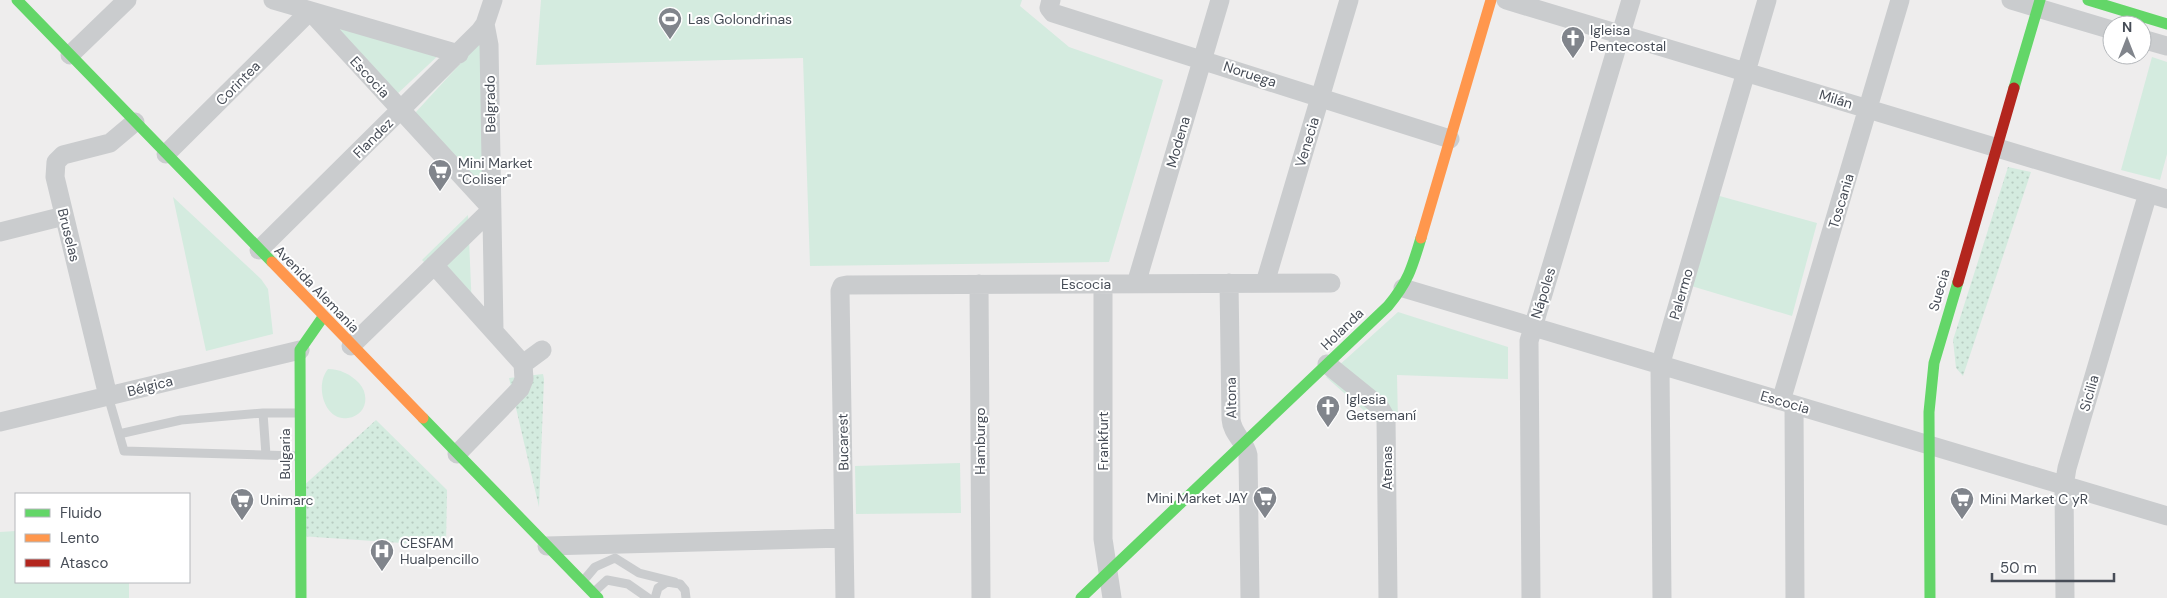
<svg xmlns="http://www.w3.org/2000/svg" width="2167" height="598" viewBox="0 0 2167 598" font-family="'DM Sans',sans-serif">
<style>
.grass{fill:url(#grass-dots)}
.park{fill:#d4ebdf}
.lines{fill:none;stroke-linecap:round;stroke-linejoin:round}
.lane{stroke:#caccce;stroke-width:9}
.street{stroke:#caccce;stroke-width:19}
.fast{stroke:#63d668;stroke-width:11}
.slow{stroke:#ff974d;stroke-width:11}
.jam{stroke:#b3261e;stroke-width:11}
.labels{text-anchor:middle;stroke-width:4;stroke-linejoin:round;paint-order:stroke}
.poi-label{font-size:14px;fill:#474d57;stroke:#fff;text-anchor:start}
.street-label{font-size:14px;fill:#474d57;stroke:#fff}
</style>
<defs>
<pattern id="grass-dots" width="8" height="8" patternUnits="userSpaceOnUse" patternTransform="scale(1.25)"><rect width="8" height="8" fill="#d4ebdf"/><path d="M2 2h.1M6 6h.1" fill="none" stroke="#b7cbc1" stroke-width="1.8" stroke-linecap="round"/></pattern>
</defs>
<rect width="100%" height="100%" fill="#eeeded"/>
<path class="grass" d="M2008 167 2031 172 1963 376 1956 368 1953 340Z
M543 374 544 379 539 507 509 378Z
M376 420 447 490 446 546 300 536V489Z"/>
<path class="park" d="M541 0H1022L1020 6 1069 47 1163 80 1109 262 810 266 803 58 536 65Z
M327 21 442 52 395 96Z
M482 40 483 187 415 113Z
M2152 57 2167 62V154L2160 180 2121 170Z
M1716 195 1817 223 1792 316 1688 285Z
M173 197 261 279 268 289 273 334 206 351Z
M468 215 472 310 422 260Z
M1398 312 1508 347V379L1397 375 1398 422 1378 423 1326 377Z
M328 369C340 369 350 374 359 383 370 395 367 415 348 418 325 422 314 386 328 369Z
M960 463 961 513 856 514 855 466Z
M16 531V582H129V598H0V532Z"/>
<g class="lines">
<path class="lane" d="M108 396 124 451 298 456
M263 413 266 455
M119 434 181 420 263 413H299
M584 580 595 567 615 558 639 573 675 582
M595 591 607 580 628 584 648 598
M655 598 658 588 667 582 680 584 685 590 686 598"/>
<path class="street" d="M273 0 459 54
M1051 0 1049 8 1053 13 1450 139
M1506 0 2167 199
M2011 0 2112 30
M485 24 489 45 494 331
M2142 39 2167 46
M70 55 127 0
M166 154 310 11 492 209 351 346
M0 232 64 216
M259 250 480 31 485 24 493 0
M434 265 523 364 542 350
M1229 283 1231 419C1232 434 1245 441 1248 455L1250 598
M1265 283 1349 0
M979 284 981 598
M1103 284V539L1112 598
M1136 284 1220 0
M1403 288 2167 516
M1327 364 1379 406 1386 418 1388 598
M108 396 55 177 56 162 63 155 110 143 135 122
M1781 401 1900 0
M1794 405 1795 598
M0 422 300 350
M457 454 520 389 524 379 523 364
M547 546 844 538
M845 598 840 291 842 286 847 285 1331 283
M1531 598 1529 341 1631 0
M1662 598 1660 366 1767 0
M2065 598 2064 486 2067 468 2148 193"/>
<path class="fast" d="M17 0 272 262
M2088 0 2167 24
M2014 88 2040 0
M423 418 598 598
M301 598 300 350 323 317
M1081 598 1388 306C1408 282 1412 268 1421 238
M1930 598 1929 412 1934 363 1958 282"/>
<path class="slow" d="M1421 238 1491 0
M272 262 423 418"/>
<path class="jam" d="M1958 282 2014 88"/>
</g>
<defs>
<g id="stadium-pin" transform="scale(1.25)"><path d="M0 17L-7.5 6A9.5 9.5 0 1 1 7.5 6Z" fill="#81858c" stroke="#fff"/><path d="M0-5a6.5 5 0 1 0 0 10a6.5 5 0 1 0 0-10ZM-3.5-1.8h7v3.6h-7Z" fill="#fff"/></g>
<g id="church-pin" transform="scale(1.25)"><path d="M0 17L-7.5 6A9.5 9.5 0 1 1 7.5 6Z" fill="#81858c" stroke="#fff"/><path d="M-1.2-6h2.4v3.5h3.3v2.4h-3.3V6h-2.4V-.1h-3.3v-2.4h3.3Z" fill="#fff"/></g>
<g id="supermarket-pin" transform="scale(1.25)"><path d="M0 17L-7.5 6A9.5 9.5 0 1 1 7.5 6Z" fill="#81858c" stroke="#fff"/><path d="M-6-5.5h2.5l.6 2H6L4.5 2H-2.5L-4.4-4H-6ZM-1.5 3.2a1.3 1.3 0 1 0 .1 0ZM3 3.2a1.3 1.3 0 1 0 .1 0Z" fill="#fff"/></g>
<g id="hospital-pin" transform="scale(1.25)"><path d="M0 17L-7.5 6A9.5 9.5 0 1 1 7.5 6Z" fill="#81858c" stroke="#fff"/><path d="M-5-5h3v3.5h4V-5h3V5h-3V1.5h-4V5h-3Z" fill="#fff"/></g>
</defs>
<g fill-rule="evenodd">
<use href="#stadium-pin" x="670" y="19"/>
<use href="#church-pin" x="1573" y="38"/>
<use href="#supermarket-pin" x="440" y="171"/>
<use href="#church-pin" x="1328" y="407"/>
<use href="#supermarket-pin" x="1265" y="498"/>
<use href="#supermarket-pin" x="1962" y="499"/>
<use href="#supermarket-pin" x="242" y="500"/>
<use href="#hospital-pin" x="382" y="551"/>
</g>
<g class="labels">
<g class="poi-label">
<text x="688" y="24">Las Golondrinas</text>
<text x="1590" y="35">Igleisa<tspan x="1590" dy="16">Pentecostal</tspan></text>
<text x="458" y="168">Mini Market<tspan x="458" dy="16">"Coliser"</tspan></text>
<text x="1346" y="404">Iglesia<tspan x="1346" dy="16">Getsemaní</tspan></text>
<text x="1248" y="503" text-anchor="end">Mini Market JAY</text>
<text x="1980" y="504">Mini Market C yR</text>
<text x="260" y="505">Unimarc</text>
<text x="400" y="548">CESFAM<tspan x="400" dy="16">Hualpencillo</tspan></text>
</g>
<g class="street-label">
<text transform="translate(1250 74) rotate(18)" y="5">Noruega</text>
<text transform="translate(370 77) rotate(47)" y="5">Escocia</text>
<text transform="translate(238 83) rotate(-45)" y="5">Corintea</text>
<text transform="translate(1836 99) rotate(17)" y="5">Milán</text>
<text transform="translate(490 104) rotate(-91)" y="5">Belgrado</text>
<text transform="translate(373 138) rotate(-45)" y="5">Flandez</text>
<text transform="translate(1178 142) rotate(-74)" y="5">Modena</text>
<text transform="translate(1307 142) rotate(-73)" y="5">Venecia</text>
<text transform="translate(1841 201) rotate(-73)" y="5">Toscania</text>
<text transform="translate(69 235) rotate(76)" y="5">Bruselas</text>
<text x="1086" y="289">Escocia</text>
<text transform="translate(317 289) rotate(46)" y="5">Avenida Alemania</text>
<text transform="translate(1939 290) rotate(-74)" y="5">Suecia</text>
<text transform="translate(1543 293) rotate(-73)" y="5">Nápoles</text>
<text transform="translate(1681 294) rotate(-74)" y="5">Palermo</text>
<text transform="translate(1342 329) rotate(-44)" y="5">Holanda</text>
<text transform="translate(150 386) rotate(-14)" y="5">Bélgica</text>
<text transform="translate(2089 393) rotate(-74)" y="5">Sicilia</text>
<text transform="translate(1231 398) rotate(-91)" y="5">Altona</text>
<text transform="translate(1785 402) rotate(16)" y="5">Escocia</text>
<text transform="translate(980 441) rotate(-90)" y="5">Hamburgo</text>
<text transform="translate(1103 441) rotate(-90)" y="5">Frankfurt</text>
<text transform="translate(843 442) rotate(-91)" y="5">Bucarest</text>
<text transform="translate(285 454) rotate(-90)" y="5">Bulgaria</text>
<text transform="translate(1387 468) rotate(-90)" y="5">Atenas</text>
</g>
</g>
<rect x="15" y="493" width="175" height="90" fill="#ffffff" stroke="#b5b8bc"/>
<rect x="25" y="509" width="25" height="8" fill="#63d668" stroke="#b5b8bc"/>
<text x="60" y="518" font-size="15" fill="#474d57">Fluido</text>
<rect x="25" y="534" width="25" height="8" fill="#ff974d" stroke="#b5b8bc"/>
<text x="60" y="543" font-size="15" fill="#474d57">Lento</text>
<rect x="25" y="559" width="25" height="8" fill="#b3261e" stroke="#b5b8bc"/>
<text x="60" y="568" font-size="15" fill="#474d57">Atasco</text>
<g transform="translate(2127 40)"><circle r="24" fill="#ffffff" stroke="#b5b8bc"/>
<path d="M0-4L9 19L0 12L-9 19Z" fill="#81858c"/>
<text y="-8" font-size="14" font-weight="bold" text-anchor="middle" fill="#474d57">N</text>
</g>
<path d="M1992 573v8h122v-8" fill="none" stroke="#474d57" stroke-width="2.5"/>
<text x="2000" y="573" font-size="15" fill="#474d57" stroke="#ffffff" stroke-width="4" paint-order="stroke">50 m</text>
</svg>
